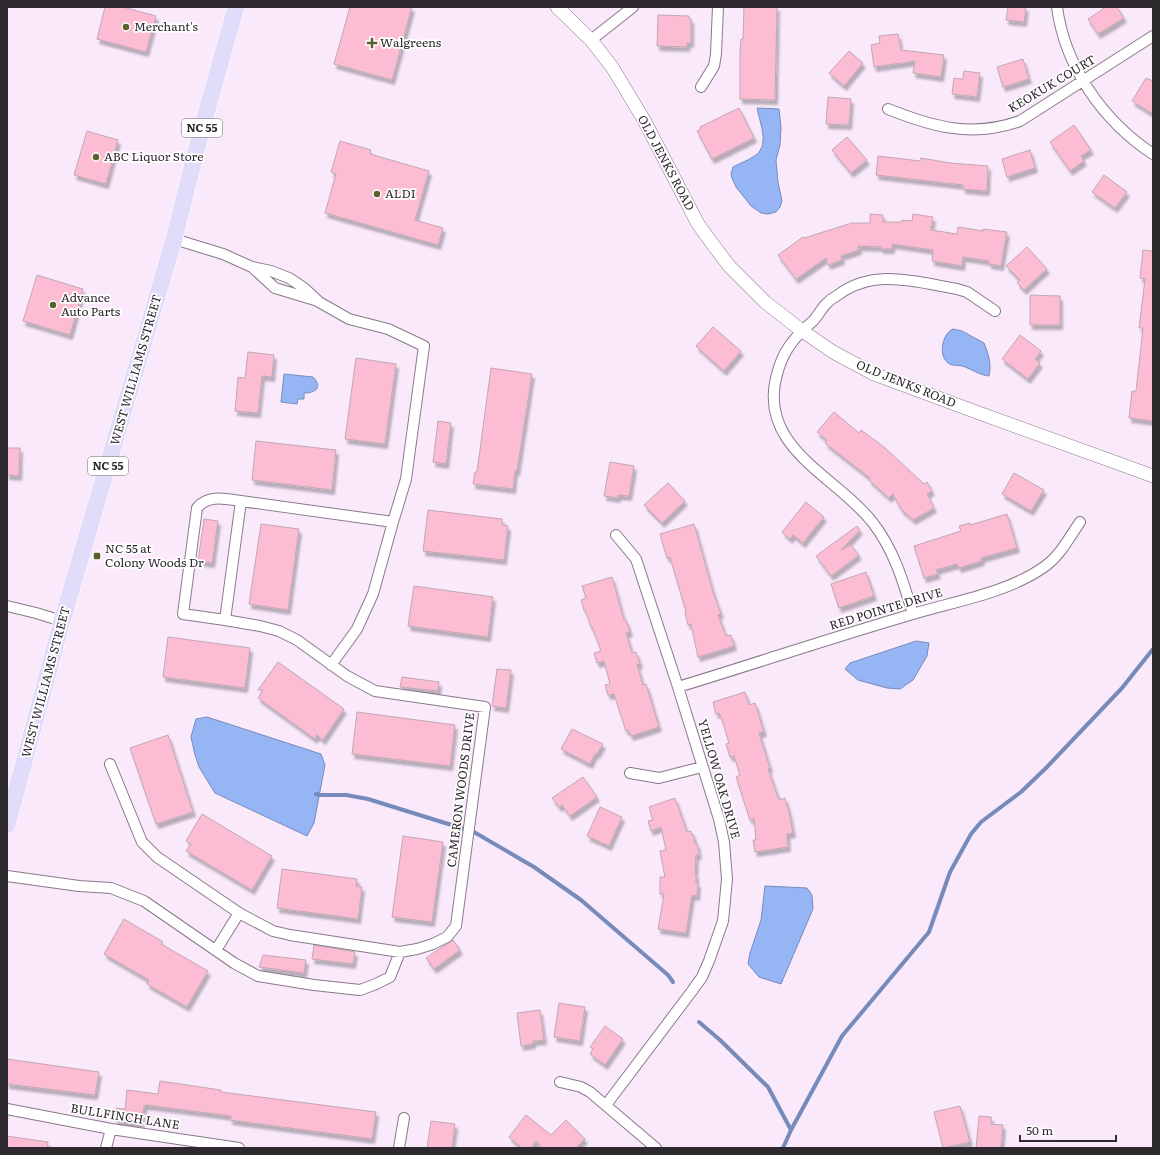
<svg xmlns="http://www.w3.org/2000/svg" width="1160" height="1155" viewBox="0 0 1160 1155" font-family="Literata,serif">
<style>
.water{fill:#96b5f5;stroke:#778bba}
.lines{fill:none;stroke-linecap:round;stroke-linejoin:round}
.stream{stroke:#778bba;stroke-width:4}
.building{fill:#fcbcd4;stroke:#c0a8b0;filter:url(#shadow)}
.minor-casing{stroke:#89798a;stroke-width:12}
.tertiary-casing{stroke:#89798a;stroke-width:14}
.primary-casing{stroke:#fff;stroke-width:18}
.minor{stroke:#fff;stroke-width:10}
.tertiary{stroke:#fff;stroke-width:13}
.primary{stroke:#e2dcfb;stroke-width:17}
.poi-dot{fill:#5a602e;stroke:#fff;stroke-width:1.5}
.labels{text-anchor:middle;stroke-width:3.5;stroke-linejoin:round;paint-order:stroke}
.shield{fill:#fff;stroke:#6d686d;stroke-width:1}
.shield-label{font-size:11px;font-weight:bold;fill:#2e282f}
.poi-label{font-size:12px;fill:#2e282f;stroke:#fff;text-anchor:start}
.street-label{font-size:12px;fill:#2e282f;stroke:#fff}
</style>
<defs>
<filter id="shadow"><feDropShadow dx="2.5" dy="4.5" stdDeviation="1" flood-color="#0004"/></filter>
</defs>
<rect width="100%" height="100%" fill="#fae9fb"/>
<path class="water" d="M757 108 779 109 781 127 780 145 776 160 778 182 782 201 780 207 776 212 768 214 761 213 751 206 736 187 732 178 731 174 733 167C740 163 747 161 753 157 771 147 760 124 757 108Z
M953 329 962 331 984 343C988 353 992 364 989 376 979 375 972 369 962 366 957 365 950 366 947 362 938 354 943 333 953 329Z
M284 374 313 377C323 387 316 393 304 393V399H298L297 404 281 402Z
M916 641 929 643 927 656 913 680 900 689 887 688 858 680 845 669 850 663Z
M207 717 321 754 325 765 314 823 307 836 215 793 199 767 195 755 191 737 196 719Z
M765 886 807 888 812 895 813 909 781 984 759 977 748 964 750 953 761 920Z"/>
<g class="lines">
<path class="stream" d="M316 794 320 795H346L368 799 474 832 534 867 581 900 668 975 673 982
M699 1022 720 1040 768 1087 791 1130
M783 1148 791 1130 842 1036 929 932 950 872 971 834 981 822 1021 792 1046 768 1122 688 1153 649"/>
</g>
<path class="building" d="M105 7H123L156 16 146 52 97 39Z
M350 7H412L392 80 334 64Z
M744 7H777L775 100 740 99V51L741 39H743Z
M1008 7H1026L1024 22 1006 20Z
M1106 7H1117L1124 18 1098 34 1088 19Z
M658 15 689 16V19H691V43H687V47L657 46Z
M898 34 901 50 944 55 941 77 913 73 915 61 874 67 871 45 880 43 879 36Z
M849 51 863 63 844 86 829 73Z
M1023 59 1029 79 1003 87 997 67Z
M964 71 980 73 977 97 952 94 954 78 963 79Z
M1146 78 1153 81V114L1132 101Z
M828 97 851 99 849 125 826 124Z
M739 108 754 138 712 159 697 131 701 129 700 127Z
M1074 125 1091 150 1081 156 1084 161 1070 171 1050 142Z
M87 131 118 140 106 184 74 175Z
M847 137 867 160 851 173 832 150Z
M340 141 371 150 370 154 429 171 415 220 443 228 438 245 325 213 336 174 331 172Z
M1030 150 1035 168 1007 177 1002 159Z
M878 156 920 161 921 158 950 163 988 166 987 191 963 189V185L876 175Z
M1104 175 1127 192 1115 208 1092 192Z
M870 214 883 215V222H902V220L912 221 913 214 933 217 931 230 957 234 958 227 983 231V229L1007 232 1001 266 989 264V261L963 257 962 266 932 261 933 250 892 244V249H881V247L858 246 859 250 841 256 842 260 828 265 826 258 796 279 778 255 803 237 804 238 852 223H870Z
M1027 247 1047 269 1024 290 1017 283 1020 280 1006 266Z
M1143 250 1153 251V421L1129 418 1132 391H1136L1143 328H1139L1145 279 1140 278Z
M37 275 83 289 70 335 23 321Z
M1030 295 1060 296V325H1030Z
M713 327 741 351 724 371 696 346Z
M1020 335 1041 351 1035 359 1040 363 1028 379 1002 359Z
M248 352 274 355 272 377 262 376 258 413 235 411 238 377 245 378Z
M356 358 396 364 385 444 345 439Z
M491 368 532 374 517 471H515L513 489 473 484 475 472H477Z
M834 412 859 433 861 430 884 447 924 484 927 482 932 491 927 494 934 508 913 520 901 509 893 494 889 498 869 480 870 478 825 443 827 440 817 432Z
M438 421 451 423 446 464 433 462Z
M256 441 336 450 332 490 252 480Z
M7 448H20L19 476 7 475Z
M610 462 634 466 629 496 618 495V498L604 496Z
M1014 473 1044 490 1031 511 1002 494Z
M668 483 685 501 662 523 644 505Z
M806 502 824 517 803 543 793 535 790 539 782 532Z
M428 510 502 519V525L508 526 504 560 423 551Z
M1007 514 1017 548 981 558 982 561 959 568 957 564 936 570 938 574 924 578 914 546 961 531 959 526 970 523V525Z
M204 519 218 521 212 563 198 561Z
M261 524 299 529 288 610 249 604Z
M694 524 713 592 721 614 718 615 726 636 731 635 734 646 698 657 691 624 688 625 685 613 686 612 670 557 667 558 660 534Z
M857 526 860 530 841 550 851 545 859 555 831 576 816 556Z
M866 572 874 596 839 608 831 584Z
M612 577 624 620H626L630 632 626 633 632 653 636 652 640 664 637 665 643 685 646 684 659 727 631 736 628 730 626 731 614 694 608 695 605 685 610 684 604 661 597 663 594 653 601 651 592 627H591L585 610H584L581 600 586 598 582 586Z
M414 586 493 597 488 637 408 626Z
M168 637 250 648 245 688 163 677Z
M278 662 344 709 323 740 317 735 315 739 258 698 263 690H258Z
M497 669 511 670 506 708 492 706Z
M402 677 439 682 438 691 400 687Z
M745 692 749 705 755 703 764 732 759 733 770 768 768 769 779 800 785 798 789 812 793 833 787 834 788 847 755 852 753 840H756L754 818 750 820 736 777 740 775 734 756 730 757 726 744 729 743 723 723 719 713 716 714 713 702Z
M357 712 455 725 450 766 352 754Z
M572 729 603 744 597 754H595L590 764 561 749Z
M168 735 193 812 156 824 130 748Z
M583 777 597 797 570 816 562 805 559 807 552 798Z
M675 798 687 832 691 831 692 835 693 834 695 844 697 843 699 855H696L695 874H696V883H698L697 896 692 895 686 933 658 929 664 894H660V877H665L660 851 666 850 661 827 651 831 648 821 653 820 649 807Z
M600 807 622 817 609 846 587 836Z
M202 814 272 856 252 890 186 851 191 844 186 841Z
M403 836 443 842 432 922 392 917Z
M282 869 357 879 356 886 362 887 358 919 277 908Z
M124 919 163 942 161 944 208 971 187 1007 147 984 149 980 104 954Z
M453 940 460 950 434 969 426 958Z
M314 945 355 952 353 964 312 959Z
M263 955 306 960 304 973 259 967Z
M559 1003 585 1007 580 1041 554 1037Z
M540 1010 544 1040 533 1041V1044L521 1046 517 1013Z
M605 1026 623 1039 605 1065 590 1054 593 1049 590 1047Z
M7 1059 99 1072 95 1095 7 1084Z
M160 1081 221 1090V1092L376 1112 372 1139 230 1120 231 1116 146 1105 145 1106H144L141 1124 115 1121 116 1108 125 1109 127 1090 158 1094Z
M960 1106 970 1142 943 1148 934 1112Z
M526 1115 551 1135 566 1120 585 1139 576 1148H542L536 1141 531 1148H522L509 1137Z
M979 1116 991 1117V1124L1003 1125 1001 1148H976Z
M431 1121 455 1124 452 1148H427Z
M7 1136 48 1142 47 1148H7Z"/>
<g class="lines">
<g class="minor-casing">
<path id="minor" d="M1057 7C1065 67 1103 121 1153 154
M591 40 633 7
M701 87 714 66 716 54 718 7
M888 109C933 127 972 138 1020 121L1153 36
M174 239 223 254 252 267 271 271 289 278 304 288 319 302 349 319 388 329 424 346 406 479 393 522 373 594 357 629 331 665
M252 267 275 288 318 301
M7 606 36 613 62 621
M913 614C903 581 894 550 873 523 838 477 759 449 776 378 782 352 793 338 813 321 818 316 821 309 826 304 829 301 834 297 838 295 874 268 916 282 957 289L967 292 995 311
M225 620 183 614 197 508C208 494 226 499 241 501
M678 687C757 663 834 637 913 614 956 601 1007 593 1044 567 1060 556 1069 538 1080 522
M110 764 142 842 157 857 239 913 273 931 290 935 400 952 417 949 433 944 447 937 456 926 485 707 375 691 347 676 297 640 279 631 260 626 225 620 241 501 393 522
M630 773 659 778 702 767
M7 876 79 886 111 888 144 901 234 963 258 976 314 985 360 990 376 984 390 977 400 952
M216 950 239 913
M560 1082 581 1087 590 1092 656 1148
M606 1105 692 991 702 977 709 961 723 921 727 879 724 842 719 819 678 687 636 559 616 535
M7 1109 111 1129 239 1148
M106 1148 111 1129
M399 1148 404 1118"/>
</g>
<g class="tertiary-casing">
<path id="tertiary" d="M557 7 591 40 612 67 644 120 698 224 714 246 730 267 765 302 801 330 833 352 874 374 979 413 1153 476"/>
</g>
<g class="primary-casing">
<path id="primary" d="M7 825 62 621 174 239 200 135 236 7"/>
</g>
<use href="#minor" class="minor"/>
<use href="#tertiary" class="tertiary"/>
<use href="#primary" class="primary"/>
</g>
<g class="poi-dot">
<circle cx="126" cy="27" r="4"/>
<path d="M370 37h4v4h4v4h-4v4h-4v-4h-4v-4h4z"/>
<circle cx="96" cy="157" r="4"/>
<circle cx="377" cy="194" r="4"/>
<circle cx="53" cy="305" r="4"/>
<rect x="93" y="552" width="8" height="8" rx="2"/>
</g>
<g class="labels">
<g class="shield">
<rect x="182" y="119" width="40" height="18" rx="3"/>
<rect x="88" y="457" width="40" height="18" rx="3"/>
</g>
<g class="shield-label">
<text x="202" y="132">NC 55</text>
<text x="108" y="470">NC 55</text>
</g>
<g class="poi-label">
<text x="134" y="31">Merchant's</text>
<text x="380" y="47">Walgreens</text>
<text x="104" y="161">ABC Liquor Store</text>
<text x="385" y="198">ALDI</text>
<text x="61" y="302">Advance<tspan x="61" dy="14">Auto Parts</tspan></text>
<text x="105" y="553">NC 55 at<tspan x="105" dy="14">Colony Woods Dr</tspan></text>
</g>
<g class="street-label">
<text transform="translate(1052 84) rotate(-31)" y="4">KEOKUK COURT</text>
<text transform="translate(666 163) rotate(62)" y="4">OLD JENKS ROAD</text>
<text transform="translate(136 370) rotate(-74)" y="4">WEST WILLIAMS STREET</text>
<text transform="translate(906 384) rotate(22)" y="4">OLD JENKS ROAD</text>
<text transform="translate(886 609) rotate(-17)" y="4">RED POINTE DRIVE</text>
<text transform="translate(46 682) rotate(-75)" y="4">WEST WILLIAMS STREET</text>
<text transform="translate(719 779) rotate(74)" y="4">YELLOW OAK DRIVE</text>
<text transform="translate(461 790) rotate(-83)" y="4">CAMERON WOODS DRIVE</text>
<text transform="translate(125 1117) rotate(9)" y="4">BULLFINCH LANE</text>
</g>
</g>
<rect width="1160" height="1155" fill="none" stroke="#2e282f" stroke-width="16"/>
<path d="M1020 1135v6h96v-6" fill="none" stroke="#2e282f" stroke-width="2"/>
<text x="1026" y="1135" font-size="12" fill="#2e282f" stroke="#ffffff" stroke-width="3" paint-order="stroke">50 m</text>
</svg>
